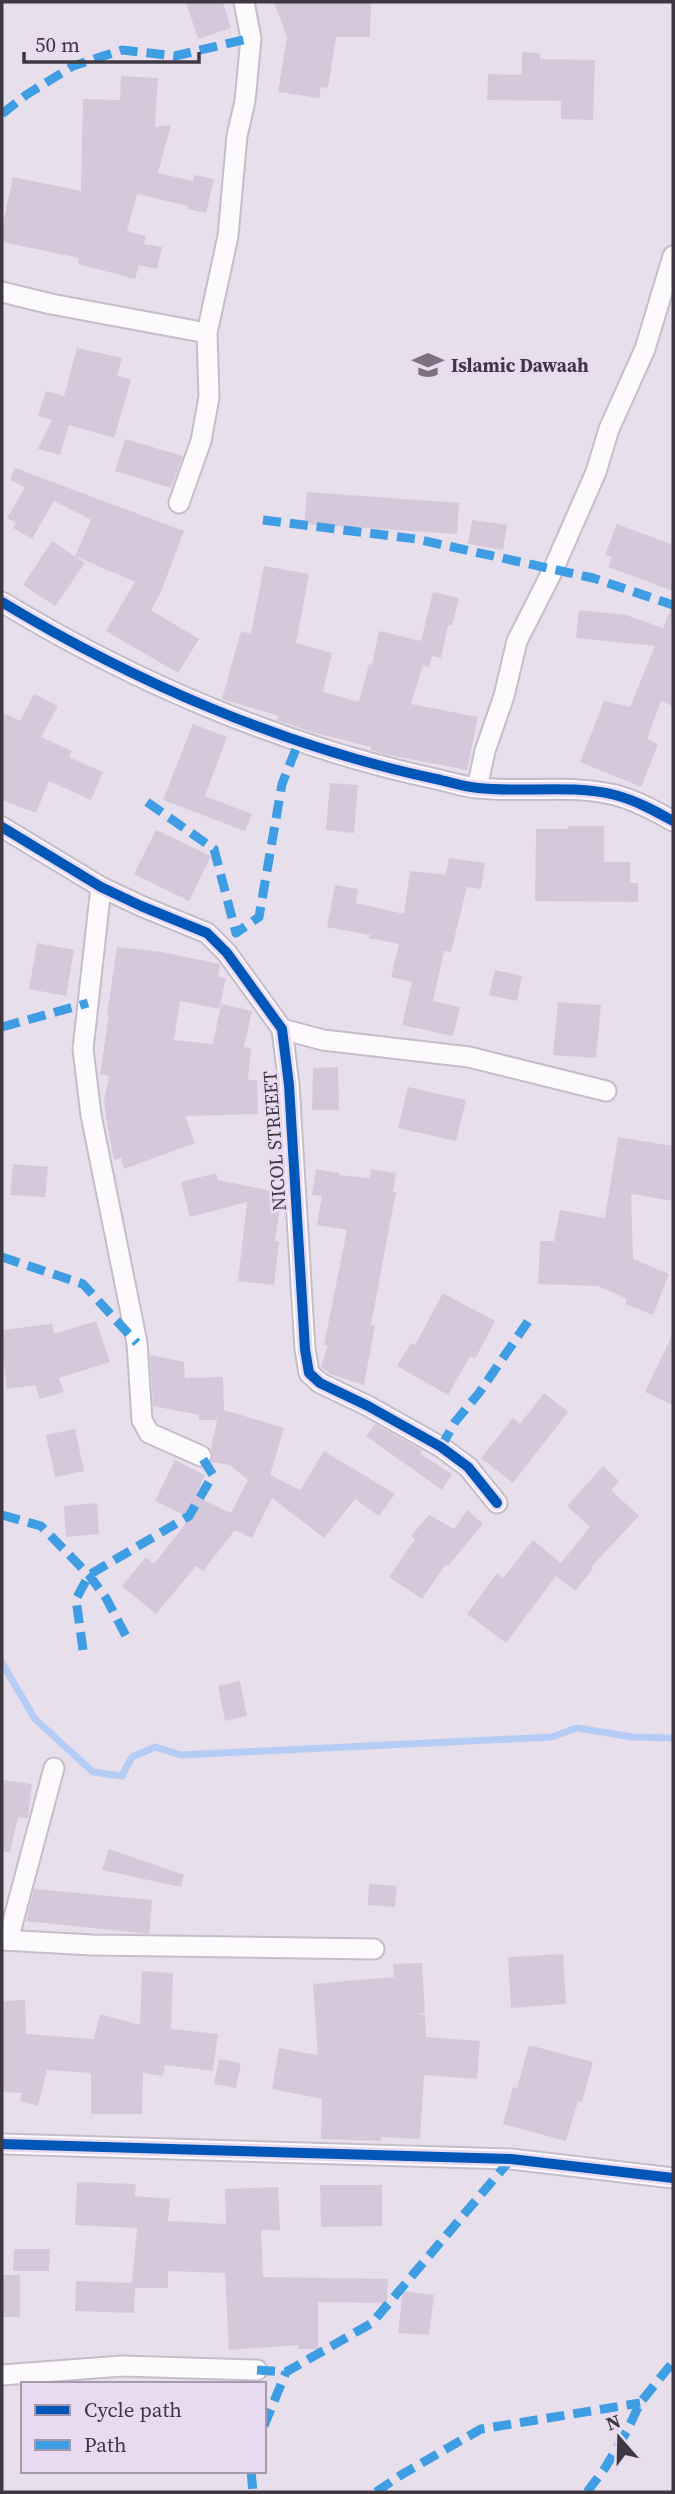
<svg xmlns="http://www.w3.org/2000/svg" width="675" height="2494" viewBox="0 0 675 2494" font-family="'Source Serif 4',serif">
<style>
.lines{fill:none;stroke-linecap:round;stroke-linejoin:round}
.stream{stroke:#b5cdf4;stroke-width:7}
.building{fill:#d5c8da}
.street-casing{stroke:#c5bec8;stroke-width:23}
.street{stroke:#fcfafc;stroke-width:19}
.quiet{stroke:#3f9ee3;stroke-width:9;stroke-dasharray:18 9;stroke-linecap:butt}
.cycleway-casing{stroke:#e9daf1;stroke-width:15}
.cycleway{stroke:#0057b8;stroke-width:10}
.labels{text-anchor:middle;stroke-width:6;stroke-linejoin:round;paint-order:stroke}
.poi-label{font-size:19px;font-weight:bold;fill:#3e3842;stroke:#e9daf1;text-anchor:start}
.street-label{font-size:19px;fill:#3e3842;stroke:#e9daf1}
</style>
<rect width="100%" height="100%" fill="#e8dfec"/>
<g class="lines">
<path class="stream" d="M2 1663 35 1719 93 1772 122 1776 132 1757 155 1747 181 1755 552 1737 577 1728 633 1737 673 1738"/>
</g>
<path class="building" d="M186 2H223L231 28 198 39Z
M274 2H371L370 37H336L328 88 321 87 319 98 278 92 287 37Z
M522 52 540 53V59L595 60 593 120 561 119V101L487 100 488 74 522 75Z
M121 76 158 78 155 127 171 125 158 173 193 181 194 175 214 179 206 213 187 209 188 206 137 194 127 231 146 236 144 244 162 247 157 269 139 265 135 279 78 264 79 258 2 242V228L13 177 81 191 83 99 120 100Z
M77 348 122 358 117 375 131 380 114 438 69 425 60 455 38 449 52 420 38 416 46 391 64 396Z
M125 439 183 456 171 488 115 471Z
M15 468 184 531 160 594 151 610 199 639 178 673 106 631 135 582 75 556 91 520 54 501 32 539 13 528 16 523 7 518 25 487 10 480Z
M307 492 459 503 457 534 304 524Z
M472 520 507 525 503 550 468 544Z
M617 524 673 545V591L608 567 612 557 605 555Z
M52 541 85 563 55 606 23 585Z
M264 566 309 574 296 643 332 653 323 692 359 702 369 664 372 665 379 631 421 641 433 592 459 598 452 626 448 625 441 658 432 656 429 667 423 665 411 704 478 717 467 770 383 754 371 750V747L311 732 277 720 279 716 222 699 241 631 251 634Z
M673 604V706L661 701 647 739 658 744 641 787 580 762 604 701 630 707 655 646 576 638 579 610 626 615 663 628Z
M34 694 58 706 41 737 72 751 69 757 103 772 91 800 49 781 36 813 2 800V712L20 721Z
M193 724 227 737 205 796 252 814 245 831 163 800Z
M330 783 358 785 354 833 326 830Z
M568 826H604V862H630V883H638V902L535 901 536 829H568Z
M156 830 211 856 189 901 134 874Z
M449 858 485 863 481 889 467 887 451 952 444 951 433 1001 460 1007 453 1036 402 1025 412 982 391 977 399 944 369 938 370 935 327 927 335 885 358 889 356 903 404 914 410 871 446 875Z
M37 943 74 950 66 996 29 989Z
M117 947 162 952 220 964 218 977 226 978 219 1009 180 1001 174 1040 213 1044 221 1004 252 1011 244 1047 251 1048 248 1080H257L258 1114 185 1116 195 1143 124 1169 121 1158 114 1160 108 1130 104 1100 109 1076 100 1074 109 1015H107Z
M495 970 522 976 517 1001 489 995Z
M558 1002 601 1005 596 1058 553 1055Z
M338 1067 339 1110H312L313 1068Z
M408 1087 466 1100 456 1141 398 1128Z
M618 1137 673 1146V1201L631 1194 633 1259 669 1274 653 1315 625 1304 627 1299 598 1286 538 1284 540 1241H554L560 1210 605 1218Z
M13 1164 48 1167 45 1197 10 1195Z
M316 1169 339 1173V1175L369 1178 371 1169 396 1173 393 1192H396L371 1325H375L364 1385 330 1374 321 1367 328 1345H324L347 1230 317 1225 322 1196 312 1195Z
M216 1173 218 1180 282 1193 275 1241 279 1242 274 1285 238 1281 247 1202 190 1217 181 1182Z
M443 1293 495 1321 475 1359 470 1356 448 1395 397 1366 411 1343 415 1345Z
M96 1321 110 1362 59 1378 64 1392 40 1399 35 1385 7 1389 2 1352V1330L52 1324 54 1334Z
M673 1333V1405L645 1392Z
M150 1355 184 1362 185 1378 223 1377 224 1410 284 1428 270 1475 300 1490 324 1451 395 1494 379 1516 355 1499 324 1538 272 1498 252 1538 235 1530 203 1571 196 1566 156 1614 122 1586 146 1557 154 1564 190 1518 155 1501 175 1460 205 1475 195 1496 231 1513 248 1480 230 1465 212 1462 213 1455 211 1448 217 1420H199V1415L153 1406Z
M544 1393 568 1412 513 1483 481 1458 513 1418 520 1424Z
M375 1424 416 1447 422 1451 420 1454 452 1474 442 1490 366 1436Z
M75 1429 84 1471 55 1477 46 1435Z
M603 1466 619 1481 611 1490 639 1516 591 1567 593 1569 575 1591 556 1576 506 1643 467 1614 497 1573 503 1578 533 1540 561 1563 590 1527 567 1506Z
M97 1503 99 1534 66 1537 64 1506Z
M467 1510 483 1524 448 1566 446 1564 422 1599 389 1577 415 1539 411 1536 429 1515 454 1529Z
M240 1681 247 1716 225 1721 218 1686Z
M2 1780 32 1784 28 1818 18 1817 10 1852H2Z
M109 1849 184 1875 181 1887 102 1870Z
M369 1884 397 1886 395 1907 368 1905Z
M34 1889 152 1900 149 1934 26 1921Z
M563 1954 566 2004 511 2008 508 1957Z
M422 1963 425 2013H416L425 2015 426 2037 480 2041 477 2079 424 2075 420 2139 381 2137V2141L321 2139 322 2099 272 2089 279 2048 318 2055 313 1984 394 1977 393 1964Z
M142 1971 173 1973 171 2029 218 2034 213 2071 165 2065 163 2076 143 2073 142 2114H91V2073L47 2070 38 2106 20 2101 22 2093 2 2092V2001L25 2000 26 2034 94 2039 100 2014 140 2025Z
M529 2045 593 2062 582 2102 578 2101 566 2141 503 2124 513 2087 517 2088Z
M219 2059 241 2063 236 2088 214 2084Z
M77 2182 136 2184 135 2196 170 2199 168 2221 226 2224 225 2189 278 2187 280 2230H261L263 2277 388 2279 387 2303 318 2302V2349H298V2345L229 2350 225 2273 168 2271V2288H135L134 2313 75 2311 76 2281 132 2283 137 2228 75 2225Z
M320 2185H382V2226L321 2227Z
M14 2249H50L49 2271H13Z
M2 2275H20V2317H2Z
M403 2291 434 2295 429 2335 398 2333Z"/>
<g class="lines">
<g class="street-casing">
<path id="street" d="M2 292 51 304 207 333
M179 503 201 441 209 397 207 333 228 236 237 136 245 101 251 38 244 2
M2 602C134 682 285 747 436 779 450 782 464 787 478 788 523 793 570 784 615 795 635 800 655 811 673 821
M477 788 485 751 504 696 517 641 553 570 596 472 609 429 645 349 673 256
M2 827 101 887 141 906 207 933 227 953 282 1029 289 1085 305 1349 309 1373 320 1383 368 1406 441 1447 468 1467 497 1503
M101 887 83 1049 91 1115 137 1343 142 1420 149 1433 201 1456
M282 1029 323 1040 469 1057 606 1091
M2 1940 92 1945 374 1949
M8 1940 54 1768
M2 2144 511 2159 673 2178
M2 2375 122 2366 257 2370"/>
</g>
<use href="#street" class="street"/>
<path class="quiet" d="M2 114 26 95 73 66 122 50 175 56 251 38
M263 520 416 539 593 578 673 605
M147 802 214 849 236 933 259 917 282 784 299 741
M2 1027 88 1003
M2 1257 83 1284 137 1343
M441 1447 455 1422 479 1393 531 1317
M2 1515 41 1526 89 1575 106 1598 127 1638
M83 1650 76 1599 89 1575 189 1516 213 1475 201 1456
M257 2370 286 2372 372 2323 511 2159
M264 2426 286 2372
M251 2471 253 2492
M376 2492 401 2475 481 2429 640 2403
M587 2492 605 2468 627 2431 640 2403 673 2362"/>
<g class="cycleway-casing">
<path id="cycleway" d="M2 602C134 682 285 747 436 779 450 782 464 787 478 788 523 793 570 784 615 795 635 800 655 811 673 821
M2 827 101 887 141 906 207 933 227 953 282 1029 289 1085 305 1349 309 1373 320 1383 368 1406 441 1447 468 1467 497 1503
M2 2144 511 2159 673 2178"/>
</g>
<use href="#cycleway" class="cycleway"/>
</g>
<defs>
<g id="school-bare" transform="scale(2.415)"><path d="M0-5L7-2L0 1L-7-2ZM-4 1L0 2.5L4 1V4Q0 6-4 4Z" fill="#7a727e" stroke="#e9daf1" stroke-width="2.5" paint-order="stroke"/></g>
</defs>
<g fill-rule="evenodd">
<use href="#school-bare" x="428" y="365"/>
</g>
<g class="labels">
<g class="poi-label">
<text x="451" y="372">Islamic Dawaah</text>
</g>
<g class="street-label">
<text transform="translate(274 1141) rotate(-94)" y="7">NICOL STREEET</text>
</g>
</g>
<rect width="675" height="2494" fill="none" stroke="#3e3842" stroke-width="7"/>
<rect x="21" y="2382" width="245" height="91" fill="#e9daf1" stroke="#a599ab" stroke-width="2"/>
<rect x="35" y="2405" width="35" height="10" fill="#0057b8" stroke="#a599ab" stroke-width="2"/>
<text x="84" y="2417" font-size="21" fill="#3e3842">Cycle path</text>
<rect x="35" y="2440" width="35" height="10" fill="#3f9ee3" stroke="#a599ab" stroke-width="2"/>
<text x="84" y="2452" font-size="21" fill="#3e3842">Path</text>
<g transform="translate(619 2438) rotate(340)" stroke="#e9daf1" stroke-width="5" paint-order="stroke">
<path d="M0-5L12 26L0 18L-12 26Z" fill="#3e3842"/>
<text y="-10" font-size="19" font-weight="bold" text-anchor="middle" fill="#3e3842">N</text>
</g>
<path d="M24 52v10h175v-10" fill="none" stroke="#3e3842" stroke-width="3.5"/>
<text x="35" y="52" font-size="21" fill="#3e3842" stroke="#e9daf1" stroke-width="5" paint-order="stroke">50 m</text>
</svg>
